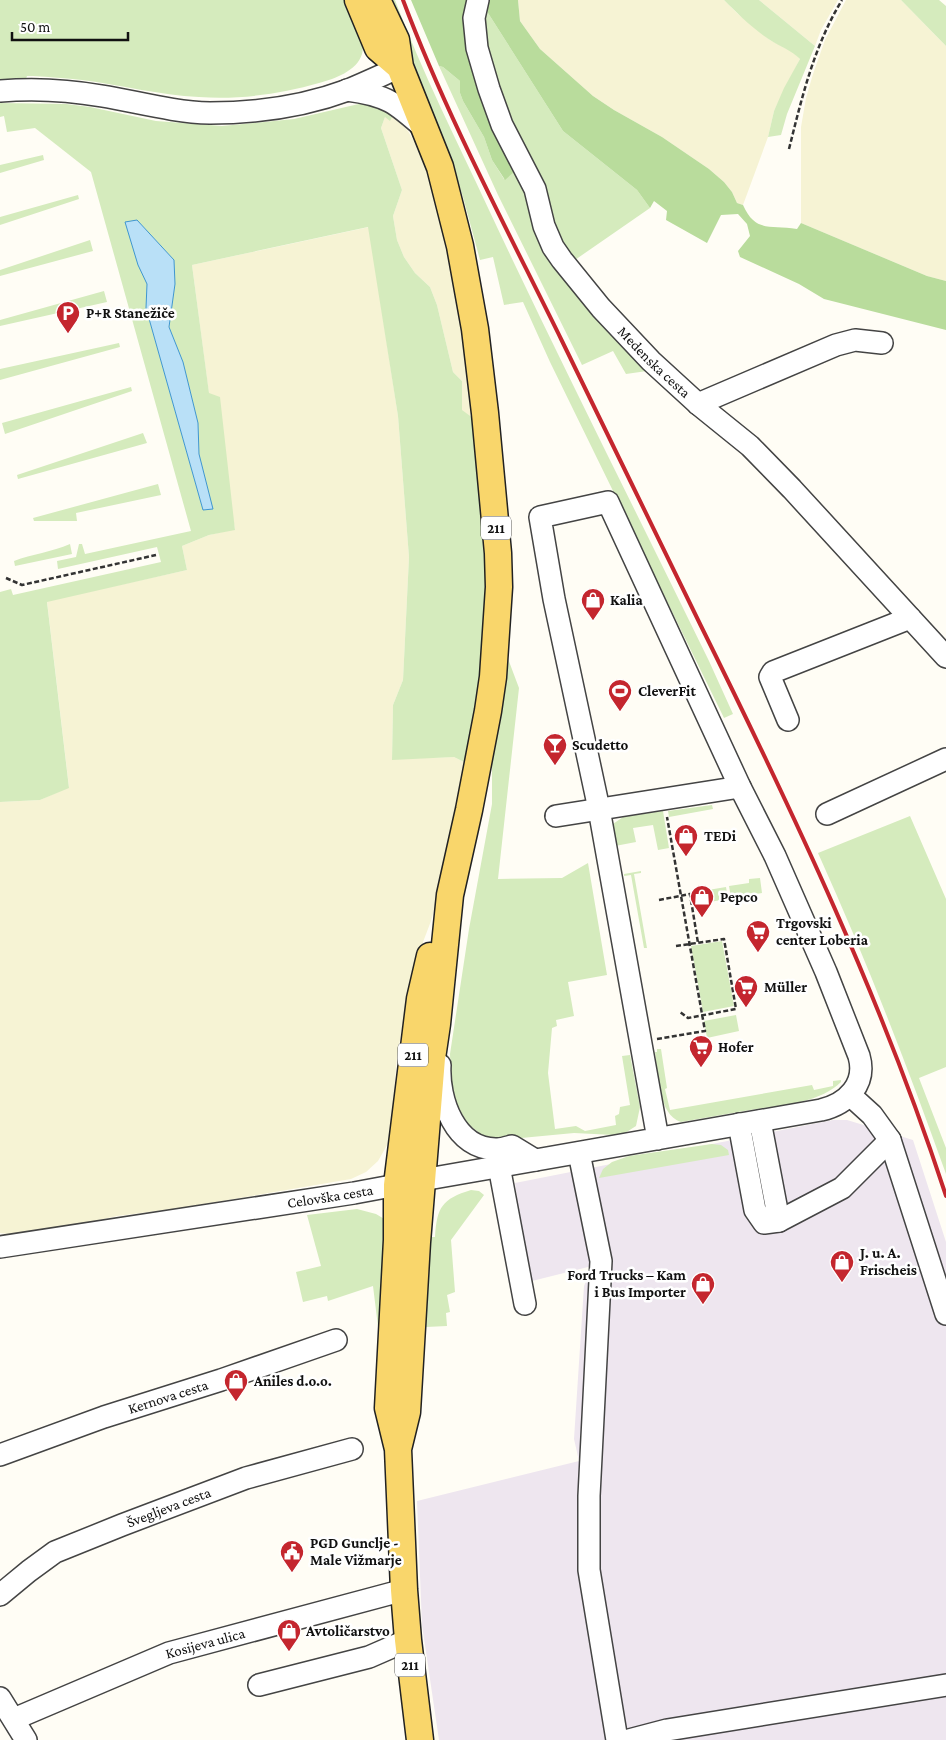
<svg xmlns="http://www.w3.org/2000/svg" width="946" height="1740" viewBox="0 0 946 1740" font-family="'Crimson Pro',serif">
<style>
.industrial{fill:#eee6ef}
.farmland{fill:#f6f3d4}
.green{fill:#d5ebbd;fill-rule:evenodd}
.forest{fill:#b9dc9c}
.water{fill:#b9e0f7;stroke:#3f96cf}
.lines{fill:none;stroke-linecap:round;stroke-linejoin:round}
.minor-casing{stroke:#444;stroke-width:24}
.major-casing{stroke:#222;stroke-width:29}
.path{stroke:#333;stroke-width:2.5;stroke-dasharray:5 2.5;stroke-linecap:butt}
.minor{stroke:#fff;stroke-width:21}
.major{stroke:#f9d66b;stroke-width:26}
.rail{stroke:#c4262e;stroke-width:4}
.labels{text-anchor:middle;stroke-width:5;stroke-linejoin:round;paint-order:stroke}
.shield{fill:#fff;stroke:#585858;stroke-width:1}
.shield-label{font-size:14px;font-weight:bold;fill:#111}
.poi-label{font-size:15px;font-weight:bold;fill:#111;stroke:#fff;text-anchor:start}
.street-label{font-size:15px;fill:#111;stroke:#fff}
</style>
<rect width="100%" height="100%" fill="#fffdf5"/>
<path class="industrial" d="M833 1120H847L913 1140 946 1242V1740H439L422 1625 417 1501 579 1461 574 1439 584 1286 592 1266 528 1282 515 1183Z"/>
<path class="farmland" d="M518 0H724L738 14 770 40 793 52 800 59 774 111 768 137 743 205 737 203 732 192 724 182 709 169 662 137 614 110 593 96 540 49 520 21Z
M759 0H838L821 30 815 46Z
M846 0H901L946 46V281L927 276 801 223V127L806 98 813 74 825 40Z
M393 115 408 131 418 148 432 186 458 299 477 421 462 411V381L453 372 437 305 430 287 415 273 404 257 397 240 393 216 402 190 381 128 385 117Z
M369 227 398 416 409 557 403 680 393 705 392 759 454 757 468 764 440 887 431 921 412 971 397 1057 390 1140 378 1161 366 1172 351 1179 181 1208 117 1216 77 1225 9 1234 0 1233V802L40 800 69 787 47 601 187 570 182 546 209 535 235 529 209 394 192 265Z"/>
<path class="green" d="M0 0H347C352 14 366 40 362 54 357 71 334 79 319 83 281 94 238 100 199 97 159 95 121 85 82 80 66 78 49 77 33 76H27L26 79 0 80Z
M384 0H395C422 72 457 141 489 210 560 362 636 511 709 661L733 714 724 718 550 362 523 302 504 305 493 257 480 260 463 197 446 144Z
M724 0H759L815 46 787 114 781 135 768 137 774 111 784 88 800 59C791 50 781 47 770 40 753 29 738 14 724 0Z
M901 0H939L946 6V46Z
M481 2 563 131 637 190 650 208 572 262 491 88Z
M439 66 443 67 460 81V93L463 101 484 137 492 160 504 179 518 168 528 193 647 371 626 374 613 351 582 365 498 195Z
M0 103 66 104 90 107 156 121 222 126 294 119 363 103 375 105 393 115 390 121 385 117 381 128 402 190 393 216 397 240 404 257 415 273 430 287 437 305 453 372 462 381V410L477 421 485 504 488 633 468 764 454 757 392 760 393 705 403 680 409 557 398 416 368 227 192 265 209 393 220 397 235 530 209 535 182 546 187 570 47 602 69 788 40 800 0 802V592L11 589 13 595 161 562 157 547 58 569 57 561 76 557 79 544H82L85 554 191 531 91 172 35 128 7 132 4 116 0 117ZM137 220 174 260 175 284 169 327 183 362 198 423 199 454 212 509 203 510 146 308 147 284Z
M43 155 44 160 0 173V165Z
M78 195 79 199 0 225V217Z
M90 240 93 251 0 276V270Z
M104 291 107 302 0 326V320Z
M119 343 120 347 0 380V369Z
M131 387 132 391 5 434 2 423Z
M143 433 147 443 18 479 17 475Z
M158 484 161 495 76 513 77 521H34L33 518Z
M70 544 72 554 15 566 14 561C32 554 52 552 70 544Z
M507 656 519 688 498 879 562 878 588 863 607 975 568 982 574 1016 556 1020 557 1026 552 1028 548 1073 555 1129 576 1126 585 1131 616 1125 615 1116 619 1114 620 1107 630 1105 622 1056 630 1055 640 1107 636 1126 625 1133 614 1135 574 1133 499 1140 482 1135 468 1124 457 1105 451 1080 450 1054 469 929 492 804V746Z
M712 805 713 809 669 817 668 811Z
M663 811 669 848 658 850 653 825 633 828 636 842 615 846 608 835 613 824 623 817Z
M910 816 946 899V1067L919 1078 946 1148V1174C907 1065 866 959 818 853Z
M641 871V873L634 874 647 948H644L631 875 624 876V874Z
M760 878 762 893 731 898 729 886 749 883V879Z
M726 887 728 899 703 903 702 896 697 897 696 892Z
M722 941 734 1006 703 1012 691 946Z
M736 1015 739 1031 707 1038 704 1021Z
M657 1049H661L667 1088 665 1089 670 1110 812 1085 814 1090 833 1086V1081L841 1080V1082C818 1104 780 1105 750 1110 727 1114 704 1118 681 1122 658 1115 658 1073 655 1052H657Z
M712 1144 721 1145 728 1150 729 1155 599 1178 603 1169 612 1162 629 1156Z
M471 1190 479 1191 484 1195 451 1240 455 1292 447 1295 450 1312 446 1313 447 1326 426 1327 431 1237H435C437 1207 442 1199 471 1190Z
M357 1209 376 1214 386 1220 384 1375 373 1286 328 1301 327 1296 303 1302 296 1272 321 1266 307 1215Z"/>
<path class="forest" d="M411 0H467L518 168 505 180 492 160 484 137 463 101 460 93V81L443 67 439 66Z
M482 0H518L520 21 540 49 593 96 614 110 662 137 709 169 724 182 732 192 737 203 743 205C756 234 771 224 797 229L801 223 927 276 946 281V330L824 299 799 284 740 257 738 251 750 236 747 224 738 214 721 215 707 243 666 220 667 211 654 201 650 208 637 190 563 131 481 2Z"/>
<path class="water" d="M137 220 174 260 175 284 169 327 183 362 198 423 199 454 213 509 203 510 146 308 147 284 138 265 125 222Z"/>
<g class="lines">
<g class="minor-casing">
<g id="minor">
<path id="s1" d="M478 0 474 18 477 48 489 89 502 125 535 189 544 226 553 247 562 260 601 308 651 361 698 404 750 446 792 489 946 657"/>
<path d="M347 90C387 95 396 103 425 129"/>
<path d="M0 91C34 88 68 90 102 96 138 102 173 112 210 113 255 113 305 106 348 90 365 83 382 75 400 67"/>
<path d="M698 404 836 345 855 340 882 343"/>
<path d="M788 720 770 677 773 672 910 618"/>
<path d="M827 814 946 759"/>
<path d="M556 816 740 787"/>
<path d="M440 1065C438 1099 455 1150 497 1149 502 1149 508 1147 512 1146L535 1160"/>
<path d="M850 1095 872 1115 890 1140 946 1314"/>
<path d="M760 1121 779 1221"/>
<path d="M739 1124 755 1210 764 1223 779 1221 842 1188 890 1140"/>
<path d="M579 1153 601 1261 589 1496V1570L617 1740"/>
<path d="M499 1166 525 1304"/>
<path d="M422 1180 821 1110C847 1104 867 1084 859 1056L826 972 775 856 740 787 608 502 540 517 554 599 599 809 658 1139"/>
<path id="s2" d="M0 1247 354 1193 397 1185"/>
<path id="s3" d="M0 1455 104 1417 221 1380 336 1340"/>
<path id="s4" d="M0 1595 29 1571 55 1552 122 1525 246 1478 352 1449"/>
<path d="M259 1685 369 1657 408 1640"/>
<path d="M0 1698 26 1740"/>
<path id="s5" d="M14 1719 169 1653 404 1590"/>
<path d="M629 1740 667 1730 946 1685"/>
</g>
</g>
<g class="major-casing">
<path id="major" d="M358 0 378 48 400 67
M377 0 396 40 400 67 440 167 460 246 475 329 485 413 498 553 499 587 493 677 488 711 469 810 450 895 437 1024 432 1058 417 1242 407 1412 398 1449
M420 1740 408 1640 404 1590 398 1449 388 1408 397 1240V1185L420 999 430 956"/>
</g>
<path class="path" d="M789 149C802 97 814 46 842 0
M6 578 22 585 156 555
M659 900 690 894 698 943
M676 946 724 939 736 1009 688 1018 680 1012
M657 1039 705 1031 667 817"/>
<use href="#minor" class="minor"/>
<use href="#major" class="major"/>
<path class="rail" d="M403 0C447 117 507 229 562 341 608 436 655 531 701 626 793 812 882 999 946 1196"/>
</g>
<defs>
<g id="parking-pin" transform="scale(1.25)"><path d="M0 17L-7.5 6A9.5 9.5 0 1 1 7.5 6Z" fill="#c4262e" stroke="#fff"/><path d="M-3.5-5.5H1a3.5 3.5 0 0 1 0 7H-1V5.5H-3.5ZM-1-3.4V-.6H.8a1.4 1.4 0 0 0 0-2.8Z" fill="#fff"/></g>
<g id="shop-pin" transform="scale(1.25)"><path d="M0 17L-7.5 6A9.5 9.5 0 1 1 7.5 6Z" fill="#c4262e" stroke="#fff"/><path d="M-5-2.5h2.3a2.7 3.5 0 0 1 5.4 0H5L5.5 6h-11ZM-1.5-2.5h3a1.5 2.3 0 0 0-3 0Z" fill="#fff"/></g>
<g id="stadium-pin" transform="scale(1.25)"><path d="M0 17L-7.5 6A9.5 9.5 0 1 1 7.5 6Z" fill="#c4262e" stroke="#fff"/><path d="M0-5a6.5 5 0 1 0 0 10a6.5 5 0 1 0 0-10ZM-3.5-1.8h7v3.6h-7Z" fill="#fff"/></g>
<g id="bar-pin" transform="scale(1.25)"><path d="M0 17L-7.5 6A9.5 9.5 0 1 1 7.5 6Z" fill="#c4262e" stroke="#fff"/><path d="M-6-5H6L.8 .8V4.5H3.5V6h-7V4.5H-.8V.8Z" fill="#fff"/></g>
<g id="supermarket-pin" transform="scale(1.25)"><path d="M0 17L-7.5 6A9.5 9.5 0 1 1 7.5 6Z" fill="#c4262e" stroke="#fff"/><path d="M-6-5.5h2.5l.6 2H6L4.5 2H-2.5L-4.4-4H-6ZM-1.5 3.2a1.3 1.3 0 1 0 .1 0ZM3 3.2a1.3 1.3 0 1 0 .1 0Z" fill="#fff"/></g>
<g id="civic-pin" transform="scale(1.25)"><path d="M0 17L-7.5 6A9.5 9.5 0 1 1 7.5 6Z" fill="#c4262e" stroke="#fff"/><path d="M-.6-6.5H3V-4.5H.6V-3L4-1V1h2V6H-6V1h2V-1L-.6-3ZM-1.2 2.5V6h2.4V2.5Z" fill="#fff"/></g>
</defs>
<g fill-rule="evenodd">
<use href="#parking-pin" x="68" y="313"/>
<use href="#shop-pin" x="593" y="600"/>
<use href="#stadium-pin" x="620" y="691"/>
<use href="#bar-pin" x="555" y="745"/>
<use href="#shop-pin" x="686" y="836"/>
<use href="#shop-pin" x="702" y="897"/>
<use href="#supermarket-pin" x="758" y="932"/>
<use href="#supermarket-pin" x="746" y="987"/>
<use href="#supermarket-pin" x="701" y="1047"/>
<use href="#shop-pin" x="842" y="1262"/>
<use href="#shop-pin" x="703" y="1284"/>
<use href="#shop-pin" x="236" y="1381"/>
<use href="#civic-pin" x="292" y="1552"/>
<use href="#shop-pin" x="289" y="1631"/>
</g>
<g class="labels">
<g class="shield">
<rect x="481" y="516.5" width="30" height="23" rx="4"/>
<rect x="398" y="1043.5" width="30" height="23" rx="4"/>
<rect x="395" y="1653.5" width="30" height="23" rx="4"/>
</g>
<g class="shield-label">
<text x="496" y="533">211</text>
<text x="413" y="1060">211</text>
<text x="410" y="1670">211</text>
</g>
<g class="poi-label">
<text x="86" y="318">P+R Stanežiče</text>
<text x="610" y="605">Kalia</text>
<text x="638" y="696">CleverFit</text>
<text x="572" y="750">Scudetto</text>
<text x="704" y="841">TEDi</text>
<text x="720" y="902">Pepco</text>
<text x="776" y="928">Trgovski<tspan x="776" dy="17">center Loberia</tspan></text>
<text x="764" y="992">Müller</text>
<text x="718" y="1052">Hofer</text>
<text x="860" y="1258">J. u. A.<tspan x="860" dy="17">Frischeis</tspan></text>
<text x="686" y="1280" text-anchor="end">Ford Trucks – Kam<tspan x="686" dy="17">i Bus Importer</tspan></text>
<text x="254" y="1386">Aniles d.o.o.</text>
<text x="310" y="1548">PGD Gunclje -<tspan x="310" dy="17">Male Vižmarje</tspan></text>
<text x="306" y="1636">Avtoličarstvo</text>
</g>
<g class="street-label">
<text dy="5" stroke="none"><textPath href="#s1" startOffset="416">Medenska cesta</textPath></text>
<text dy="5" stroke="none"><textPath href="#s2" startOffset="334">Celovška cesta</textPath></text>
<text dy="5" stroke="none"><textPath href="#s3" startOffset="178">Kernova cesta</textPath></text>
<text dy="5" stroke="none"><textPath href="#s4" startOffset="192">Švegljeva cesta</textPath></text>
<text dy="5" stroke="none"><textPath href="#s5" startOffset="206">Kosijeva ulica</textPath></text>
</g>
</g>
<path d="M12 32v8h116v-8" fill="none" stroke="#111111" stroke-width="2.5"/>
<text x="20" y="32" font-size="15" fill="#111111" stroke="#ffffff" stroke-width="4" paint-order="stroke">50 m</text>
</svg>
